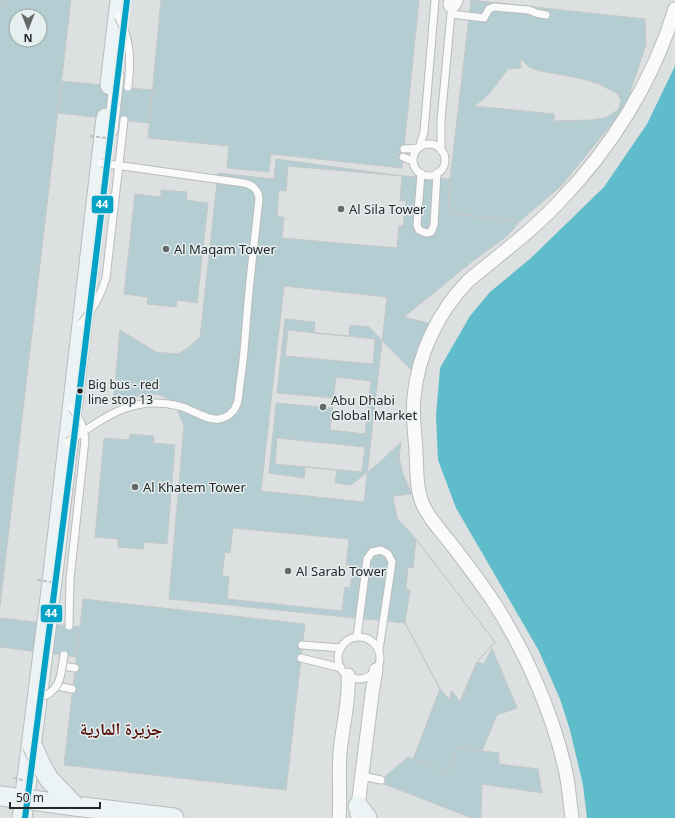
<svg xmlns="http://www.w3.org/2000/svg" width="675" height="818" viewBox="0 0 675 818" font-family="'Noto Sans','Noto Naskh Arabic',sans-serif">
<style>
.water{fill:#5fbdcb}
.building{fill:#b4cdd2;stroke:#c5c8c8;fill-rule:evenodd}
.lines{fill:none;stroke-linecap:round;stroke-linejoin:round}
.service-casing{stroke:#b9bcbc;stroke-width:9}
.minor-casing{stroke:#b9bcbc;stroke-width:15}
.tertiary-casing{stroke:#b9bcbc;stroke-width:19}
.secondary-casing{stroke:#b9bcbc;stroke-width:21}
.service{stroke:#fafafa;stroke-width:7}
.minor{stroke:#fafafa;stroke-width:13}
.tertiary{stroke:#fafafa;stroke-width:17}
.secondary{stroke:#ecf3f4;stroke-width:19}
.service-bridge-casing{stroke:#b9bcbc;stroke-width:9;stroke-linecap:butt}
.secondary-bridge-casing{stroke:#b9bcbc;stroke-width:21;stroke-linecap:butt}
.path-bridge{stroke:#bfc0c0;stroke-width:2;stroke-dasharray:4 2;stroke-linecap:butt}
.service-bridge{stroke:#fafafa;stroke-width:7}
.secondary-bridge{stroke:#ecf3f4;stroke-width:19}
.bus-1-casing{stroke:#e7eeef;stroke-width:9}
.bus-1{stroke:#02a3c6;stroke-width:6}
.poi-dot{fill:#656868;stroke:#e7eeef;stroke-width:1.5}
.bus-dot{fill:#252828;stroke:#e7eeef;stroke-width:1.5}
.labels{text-anchor:middle;stroke-width:3;stroke-linejoin:round;paint-order:stroke}
.bus-label{font-size:12px;fill:#252828;stroke:#e7eeef;text-anchor:start}
.poi-label{font-size:13px;fill:#252828;stroke:#e7eeef;text-anchor:start}
.district-label{font-size:17px;font-weight:bold;fill:#56130c;stroke:#e7eeef}
.line-badge{stroke:#e7eeef;stroke-width:1.5}
.badge-label{font-size:11px;text-anchor:middle;font-weight:bold;fill:#fff}
</style>
<rect width="100%" height="100%" fill="#dce0e0"/>
<path class="water" d="M675 66V818H587L583 785 570 730 560 699 539 651 456 508 438 460 436 416 440 368 470 316 490 292 531 258 604 187 647 124Z"/>
<path class="building" d="M0 0H71L0 606ZM16 16H40V40H16Z
M161 0H419L402 168 271 154 269 172 227 168 229 146 148 138Z
M471 0 645 19 646 45 627 101 614 121 561 186 520 221 448 213 450 179Z
M520 58 529 67 540 71 574 77 586 80 599 84 618 94 621 101 618 110 605 118 591 120 554 121V114L475 106 489 94 508 69 521 68Z
M61 81 152 90 149 123 58 113Z
M276 159 402 176 450 179 448 213 520 221 507 236 473 261 404 317 436 325 413 372 369 327 350 325 349 336 314 333 315 322 285 319 277 393 333 398 332 408 276 403 269 473 304 478 305 467 337 470 335 483 351 485 379 463 401 442 399 458 403 474 412 494 393 496 397 518 416 539 495 642 477 662 460 702 452 691 449 700 440 689 405 623 169 599 184 425 173 401 157 394 133 397 113 406 120 330 156 352 177 354 188 348 200 337 218 173 274 179Z
M288 166 402 176 400 201H406L403 226H399L397 248 282 238 284 217H277L279 190 286 191Z
M161 190 187 192 186 200 208 203 197 303 177 300 176 307 147 304 148 297 124 294 135 194 161 197Z
M284 286 387 297 364 502 261 491Z
M288 330 375 339 373 364 285 356Z
M336 377 371 381 365 434 330 430Z
M130 434 154 436 153 443 175 445 167 544 144 542 143 549 118 547V539L95 537 104 438 129 440Z
M277 438 365 447 362 472 275 464Z
M233 528 349 539 346 565H353L350 588 345 587 342 611 227 599 229 577 222 576 225 552 230 553Z
M416 539 495 642 477 662 460 702 452 691 449 700 440 689 405 623 410 590 406 589 408 567 413 568Z
M83 599 305 624 286 790 64 765Z
M0 618 80 627 76 657 0 647Z
M492 648 517 708 497 715 482 751 457 748 448 773 413 759 440 689 449 700 452 691 460 702 477 662 484 664Z
M457 748 499 753V764L538 769 542 793 482 784 481 818H472L379 782 408 757 448 773Z"/>
<g class="lines">
<g class="service-casing">
<path id="service" d="M451 14 484 18 489 9 494 7 529 10 536 13 546 15
M413 160a16 16 0 1 1 32 0a16 16 0 1 1-32 0Z
M404 149 419 148 424 132 435 0
M441 150V120L452 3
M403 157 413 161
M421 173 417 225 419 230 426 233 431 232 434 225 437 173
M357 637 367 559 372 552 381 550 388 554 392 562 379 650
M338 658a21 21 0 1 1 42 0a21 21 0 1 1-42 0Z
M302 645 341 648
M301 658 341 668
M62 666 75 668
M57 686 72 689
M362 776 381 780"/>
</g>
<g class="minor-casing">
<path id="minor" d="M111 130 117 76
M357 814 372 694 376 670
M339 818C341 796 338 774 340 753 342 727 350 702 348 675
M572 818C570 803 569 788 566 773 553 713 525 650 491 598 477 578 463 559 448 540 439 529 429 518 423 505 416 489 417 469 416 452 415 433 412 416 414 397 418 354 438 312 468 281 499 255 532 231 560 201 612 147 653 81 675 9"/>
</g>
<g class="tertiary-casing">
<path id="tertiary" d="M452 4 454 0"/>
</g>
<g class="secondary-casing">
<path id="secondary" d="M110 85 120 0
M0 796 24 799
M75 806 174 818
M358 806 367 818
M22 818 52 582 106 118"/>
</g>
<use href="#service" class="service"/>
<use href="#minor" class="minor"/>
<use href="#tertiary" class="tertiary"/>
<use href="#secondary" class="secondary"/>
<g class="service-bridge-casing">
<path id="service-bridge" d="M118 16C131 41 131 59 128 87
M82 323C93 309 101 296 106 278L124 120
M68 442C104 418 133 394 179 406 192 409 207 421 219 419 227 418 234 412 237 404 239 398 239 390 240 383 244 360 245 337 247 314 250 275 255 237 259 199 258 189 253 185 244 183L101 163
M69 626 70 579 85 440C84 427 80 418 72 408
M38 698C61 692 61 676 64 655"/>
</g>
<g class="secondary-bridge-casing">
<path id="secondary-bridge" d="M32 745 41 765 49 779 75 806
M24 799 75 806"/>
</g>
<path class="path-bridge" d="M90 136 114 139
M37 580 60 583
M13 778 33 782"/>
<use href="#service-bridge" class="service-bridge"/>
<use href="#secondary-bridge" class="secondary-bridge"/>
<g class="bus-1-casing">
<path id="bus-1" d="M25 818 74 438 127 0"/>
</g>
<use href="#bus-1" class="bus-1"/>
</g>
<g class="poi-dot">
<circle cx="341" cy="209" r="4"/>
<circle cx="166" cy="249" r="4"/>
<circle cx="323" cy="407" r="4"/>
<circle cx="135" cy="487" r="4"/>
<circle cx="288" cy="571" r="4"/>
</g>
<circle class="bus-dot" cx="80" cy="391" r="3.5"/>
<g class="labels">
<g class="bus-label">
<text x="88" y="389">Big bus - red<tspan x="88" dy="15">line stop 13</tspan></text>
</g>
<g class="poi-label">
<text x="349" y="214">Al Sila Tower</text>
<text x="174" y="254">Al Maqam Tower</text>
<text x="331" y="405">Abu Dhabi<tspan x="331" dy="15">Global Market</tspan></text>
<text x="143" y="492">Al Khatem Tower</text>
<text x="296" y="576">Al Sarab Tower</text>
</g>
<g class="district-label">
<text x="121" y="735">جزيرة المارية</text>
</g>
</g>
<g class="line-badge">
<rect x="91" y="195" width="23" height="19" rx="4" fill="#02a3c6"/>
<rect x="40" y="604" width="23" height="19" rx="4" fill="#02a3c6"/>
</g>
<g class="badge-label">
<text x="102" y="208">44</text>
<text x="51" y="617">44</text>
</g>
<g transform="translate(28 28) rotate(180)"><circle r="19" fill="#e7eeef" stroke="#999f9f"/>
<path d="M0-3L7 15L0 10L-7 15Z" fill="#656868"/>
<text y="-6" font-size="11" font-weight="bold" text-anchor="middle" fill="#252828">N</text>
</g>
<path d="M10 802v6h90v-6" fill="none" stroke="#252828" stroke-width="2"/>
<text x="16" y="802" font-size="12" fill="#252828" stroke="#e7eeef" stroke-width="3" paint-order="stroke">50 m</text>
</svg>
